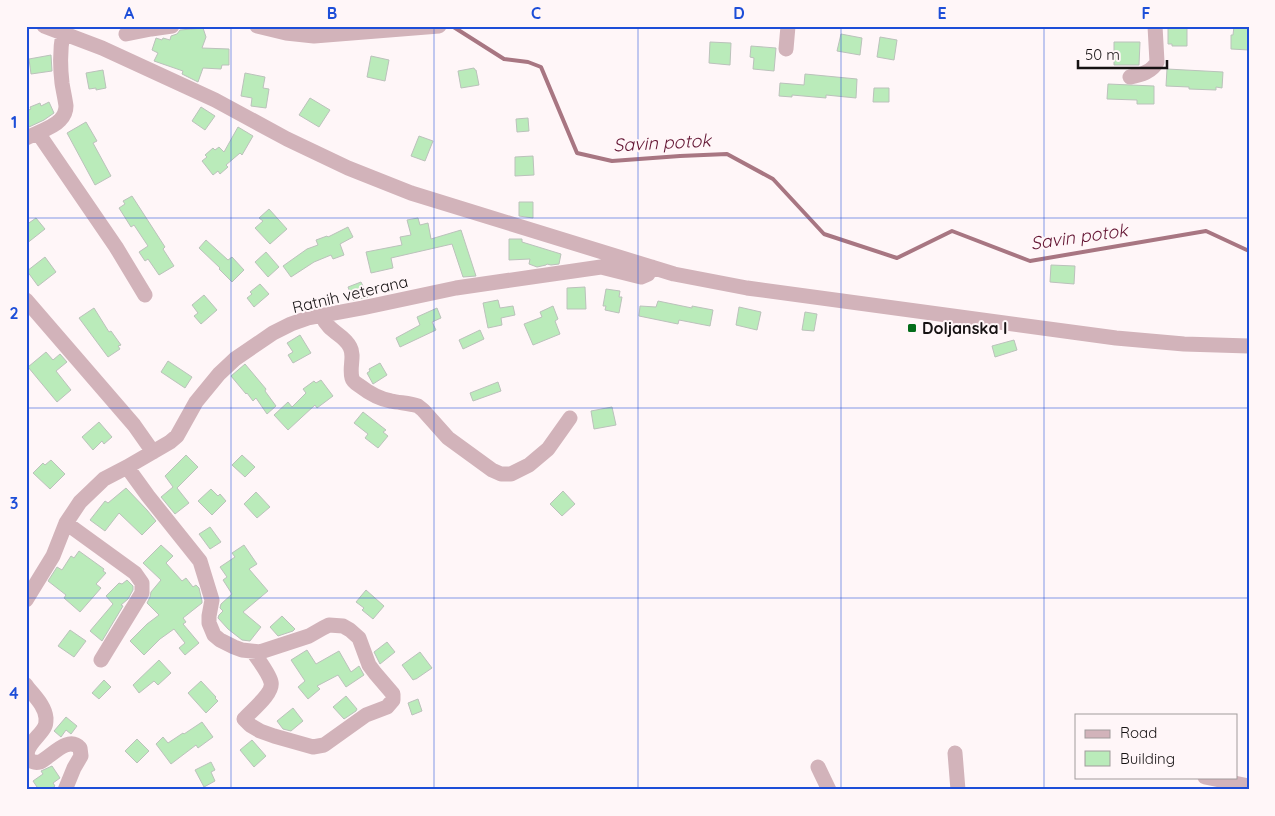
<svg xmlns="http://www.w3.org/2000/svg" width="1275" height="816" viewBox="0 0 1275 816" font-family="Quicksand,sans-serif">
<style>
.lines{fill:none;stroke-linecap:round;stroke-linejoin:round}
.stream{stroke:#a87682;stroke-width:4}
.building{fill:#baebba;stroke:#bbc2bb}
.minor{stroke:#d2b3ba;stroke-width:15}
.grid{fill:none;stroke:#1d4ed8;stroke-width:1;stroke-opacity:0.55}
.poi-dot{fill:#046c1a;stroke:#fff6f8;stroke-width:2}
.labels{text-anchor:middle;stroke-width:4;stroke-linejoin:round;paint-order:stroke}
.street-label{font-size:16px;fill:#161213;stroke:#fff6f8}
.poi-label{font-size:16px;font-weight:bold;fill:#161213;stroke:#fff6f8;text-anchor:start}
.water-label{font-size:18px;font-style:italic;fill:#631432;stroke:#fff6f8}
.neatline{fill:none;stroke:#1d4ed8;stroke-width:2}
.grid-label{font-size:16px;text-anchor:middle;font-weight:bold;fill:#1d4ed8}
</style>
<rect width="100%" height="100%" fill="#fff6f8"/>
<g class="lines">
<path class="stream" d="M452 26 504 59 528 62 541 67 577 153 612 161 680 156 727 154 773 179 824 234 897 258 952 231 1030 261 1206 231 1249 251"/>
</g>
<path class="building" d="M1168 26H1187V46H1172V44H1168Z
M1234 26H1249V50L1231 49V35H1233Z
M203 28 206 37 202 48 229 49V65H222L221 69 203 68 198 82 182 74 183 71 154 61 158 53 152 50 156 38 162 40 163 38 170 40 171 36 177 34 180 30Z
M841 34 862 38 860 55 837 51Z
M880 37 897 40 894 60 877 57Z
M710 42 731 43 730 65 709 63Z
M1114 42H1140L1139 65H1114Z
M751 46 776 48 774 71 753 69 754 58 750 57Z
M51 55 52 71 31 74 29 59Z
M371 56 389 60 385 81 367 77Z
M474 68 475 70H476L479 85 461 88 458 71Z
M1167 69 1223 72 1222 88 1216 87V90L1189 89V87L1166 86Z
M103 70 106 88 96 90V88L89 89 86 73Z
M245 73 265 77 263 88 269 89 266 108 251 106 252 98 241 96Z
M805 74 857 79 856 98 826 95V98L792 95V97L779 96 780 83 804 85Z
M1108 84 1154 86V104H1137V100L1107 99Z
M874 88H889V102H873Z
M310 98 330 110 319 127 299 115Z
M49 102 54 113 44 120 29 127 26 121V111L31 109 30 107 40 103 41 106Z
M201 107 215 116 205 130 192 121Z
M528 118 529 131 517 132 516 119Z
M86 122 97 141 93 143 111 176 95 185 67 133Z
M238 127 253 136 242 155 240 153 226 165 228 167 220 174 218 171 213 175 202 161 207 157 205 155 213 148 215 150 219 147 224 152Z
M419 136 433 141 425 161 411 156Z
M533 156 534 175 515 176V157Z
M132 196 165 247 163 249 174 266 159 275 148 259 145 261 139 252 148 246 134 225 131 227 119 208 125 204 123 201Z
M519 202H533V218L519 216Z
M269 209 287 229 270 244 255 228 263 221 259 218Z
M36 218 45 229 26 244V225Z
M418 218 420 225 428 223 431 239 461 230 476 276 463 277 452 244 391 258 393 268 371 273 366 252 402 245 400 237 411 235 407 220Z
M348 227 353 237 340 244 344 255 333 259 331 255 314 262 291 277 283 266 307 249 318 245 316 240 327 236 328 237Z
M509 239H522V242L561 254 559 264 551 265 547 264 546 265 537 267 529 264 530 259 509 260Z
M206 240 228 260 232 257 244 270 232 282 219 269 220 268 199 248Z
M266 252 279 267 268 277 255 262Z
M45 257 56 272 38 286 27 271Z
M1051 265 1075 266 1074 284 1050 282Z
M361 282 368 297 353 300 348 287Z
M260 284 269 294 254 307 247 298 252 294 250 292Z
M585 287 586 309H567V288Z
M606 289 620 291 619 297H622L619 313 605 310 606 306H603Z
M204 295 217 310 201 324 194 316 198 313 192 305Z
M498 300 500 308 513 306 515 315 501 318 502 325 488 328 483 303Z
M658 301 692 308V306L713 310 710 326 679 320 678 324 639 316 640 306 656 307Z
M553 306 558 319 555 321 560 334 533 345 524 324 542 317 540 312Z
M739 307 761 312 757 330 736 325Z
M94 308 109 332 111 331 121 345 118 346 120 349 108 357 79 318Z
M437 308 441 318 432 322 436 330 400 347 396 338 420 325 417 317Z
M805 312 817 314 814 331 802 330Z
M480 330 484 339 463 349 459 340Z
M300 335 311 353 293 363 288 355 293 352 287 343Z
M1014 340 1017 350 995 357 992 346Z
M46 352 53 360 60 354 67 362 56 371 71 390 57 402 28 367Z
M168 361 192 377 185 388 161 372Z
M380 363 387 375 373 384 367 373 370 371 369 369Z
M245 364 266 389 265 391 276 406 267 414 256 398 253 401 247 393 246 394 231 376Z
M321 380 333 396 317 408 315 405 288 430 274 415 288 402 292 407 306 393 303 389 314 381 316 383Z
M498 382 501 391 473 401 470 393Z
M612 407 616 425 594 429 591 411Z
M363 412 386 430 383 432 388 436 378 448 365 438 368 434 354 423Z
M99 422 112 437 104 444 102 441 93 450 82 437Z
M186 455 198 467 177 488 189 503 175 514 161 497 173 487 165 476Z
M242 455 255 467 245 477 232 465Z
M51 460 65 474 50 489 33 473 43 463 45 465Z
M126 488 147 510 156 521 142 535 119 513 105 531 90 520 105 501 108 503Z
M211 489 218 496 220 494 226 501 212 515 198 501Z
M563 491 575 504 562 516 550 504Z
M256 492 270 507 257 518 244 504Z
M210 527 221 542 210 549 199 534Z
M161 545 173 556 166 563 182 581 186 578 193 587 196 585 199 588 202 601V603L183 618 186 622 183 624 199 643 185 655 179 648 185 643 174 629 160 639 144 655 130 641 147 624 159 615 147 603 150 597 151 592 161 580 143 563Z
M244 545 257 564 249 569 268 591 243 612 261 627 250 641 242 640 228 629 218 618 219 615 223 611 220 608 221 604 232 594 223 580 227 577 220 567 235 557 232 553Z
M79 551 104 569 103 571 106 573 96 584 101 588 80 612 64 598 66 595 48 581 57 567 62 570 71 556 74 558Z
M127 580 133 586V590L128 599 121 605 123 606 102 641 90 631 113 604 106 596 119 583 122 584Z
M366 590 384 606 373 619 362 610 364 608 356 602Z
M282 616 295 629 293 631 278 636 270 627Z
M70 630 86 641 74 657 58 646Z
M387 642 395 652 380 664 374 652Z
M307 650 316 664 339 651 351 672 359 666 364 675 346 687 338 675 317 686 320 689 308 699 298 687 305 681 291 660Z
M420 652 432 668 416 679H415L413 680 402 665Z
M159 660 171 673 158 685 154 681 139 693 133 685Z
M104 680 111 687 99 699 92 693Z
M201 681 216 697 215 698 218 701 206 713 188 693Z
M346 696 357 709 356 711 344 719 333 707Z
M418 699 422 711 412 715 408 703Z
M293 708 303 721 291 731 283 729 277 721Z
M66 717 77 726 71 734 66 730 61 737 54 731Z
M202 722 213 737 198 748 196 745 171 764 156 744 163 737 168 743 183 733 184 734Z
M137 739 149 751 137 763 125 751Z
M252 740 266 756 254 767 240 750Z
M211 762 215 770 211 772 215 781 204 787 195 770Z
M52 766 60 778 53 783 55 786 50 790H39L33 781 43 774 41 771Z"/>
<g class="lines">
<path class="minor" d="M44 26 102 48 215 100 287 139 348 168 411 193 674 274 747 288 1116 338 1184 344 1249 346
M257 26 286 33 314 36 439 26
M126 34 151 29 172 26
M786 49 788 26
M1130 77C1141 75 1152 72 1157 62L1155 26
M38 133 116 247 145 295
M26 138C36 133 53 128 60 120 64 116 66 111 66 106 65 98 63 90 62 83 60 66 60 49 63 33
M26 300 134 425 153 452
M322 316C329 333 344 334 350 347 355 356 349 367 352 378 353 382 357 384 360 386 369 393 380 399 391 401 400 403 410 403 418 406L423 410 448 438 492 470 501 474H511L529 465 548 449 570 418
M127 467 148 496 200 561 212 600 209 616V623L214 635 220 640 234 647 242 650 260 652 309 636 323 628 329 625 343 626 350 630 359 638 369 665 375 673 393 694V700L387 707 366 715 324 745 313 747 274 736 260 731 250 725 244 719C251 711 274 693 271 682 269 674 260 662 255 655V652
M66 523 135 573 142 583V593L101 660
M26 600 53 556 66 523 80 502 104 479 127 467 170 442 177 436 196 402 219 374 235 359 273 333 291 324 308 318 362 308 456 288 601 267 641 277 648 274 652 267
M26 685C33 695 45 705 46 718 46 720 46 724 45 726 42 735 21 748 29 759 32 762 36 763 40 762 52 756 68 735 80 748L81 756 74 768 65 790
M955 753 958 790
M818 767 829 790
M1205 777 1249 786"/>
</g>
<path class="grid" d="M231 26V790M434 26V790M638 26V790M841 26V790M1044 26V790M26 218H1249M26 408H1249M26 598H1249"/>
<rect class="poi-dot" x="907" y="323" width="10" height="10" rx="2.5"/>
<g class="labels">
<g class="street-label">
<text transform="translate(350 294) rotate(-13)" y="6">Ratnih veterana</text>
</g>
<g class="poi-label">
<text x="922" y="334">Doljanska I</text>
</g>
<g class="water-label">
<text transform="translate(662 143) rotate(-3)" y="6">Savin potok</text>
<text transform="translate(1079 237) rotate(-8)" y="6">Savin potok</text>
</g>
</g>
<rect width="1275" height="816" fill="none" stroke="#fff6f8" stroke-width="55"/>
<rect x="1075" y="714" width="162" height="65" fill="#fff6f8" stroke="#a29b9c"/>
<rect x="1085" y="730" width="25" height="8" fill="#d2b3ba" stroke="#a29b9c"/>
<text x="1120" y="738" font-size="15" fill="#161213">Road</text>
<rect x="1085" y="751" width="25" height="15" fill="#baebba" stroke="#a29b9c"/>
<text x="1120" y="764" font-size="15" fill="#161213">Building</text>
<path d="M1078 60v8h89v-8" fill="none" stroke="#161213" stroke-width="2.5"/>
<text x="1085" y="60" font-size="15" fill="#161213" stroke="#fff6f8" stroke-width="4" paint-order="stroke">50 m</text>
<rect x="28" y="28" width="1220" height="760" class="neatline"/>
<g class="grid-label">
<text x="129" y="19">A</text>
<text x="332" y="19">B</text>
<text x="536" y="19">C</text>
<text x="739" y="19">D</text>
<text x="942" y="19">E</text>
<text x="1146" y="19">F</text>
<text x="14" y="128">1</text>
<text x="14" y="319">2</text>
<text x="14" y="509">3</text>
<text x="14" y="699">4</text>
</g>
</svg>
